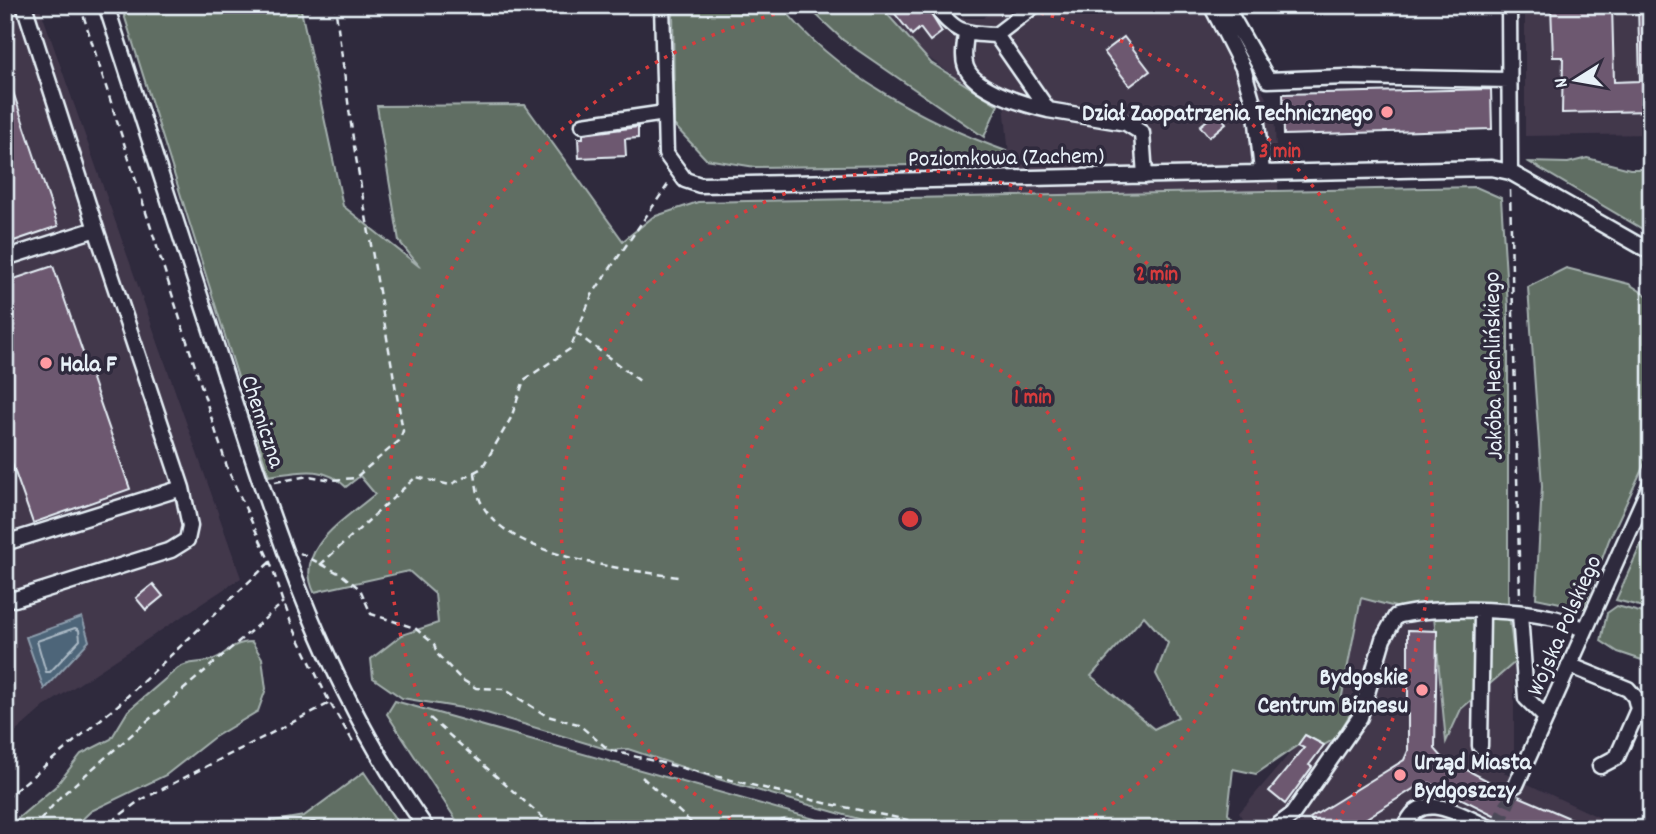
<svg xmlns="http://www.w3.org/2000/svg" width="1656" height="834" viewBox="0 0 1656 834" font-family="Dekko,sans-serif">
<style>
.built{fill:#42384c}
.green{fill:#606e63;stroke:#a4b0ae;stroke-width:2;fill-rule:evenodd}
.water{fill:#4e6579;stroke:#8c9dac;stroke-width:2}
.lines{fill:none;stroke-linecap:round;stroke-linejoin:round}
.shore{stroke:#aab9c5;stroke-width:2}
.building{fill:#6d596f;stroke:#e8f1f8;stroke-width:2}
.minor-tunnel{stroke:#4b4859;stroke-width:14;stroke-dasharray:14 7;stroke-linecap:butt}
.minor-casing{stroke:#e8f1f8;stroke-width:19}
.path{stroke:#e8f1f8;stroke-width:2.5;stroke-dasharray:7 5;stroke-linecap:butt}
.minor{stroke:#2f2a3d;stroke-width:14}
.ring{fill:none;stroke:#d83c3d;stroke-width:3.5;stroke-dasharray:3.5 7}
.poi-dot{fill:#ff9aa2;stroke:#2f2a3d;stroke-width:2.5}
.labels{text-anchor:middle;stroke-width:7;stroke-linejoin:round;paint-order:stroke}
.poi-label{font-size:24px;font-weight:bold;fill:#e8f1f8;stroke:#2f2a3d;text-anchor:end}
.street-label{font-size:24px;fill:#e8f1f8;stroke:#2f2a3d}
.centre{fill:#d83c3d;stroke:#2f2a3d;stroke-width:3.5}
.ring-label{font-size:21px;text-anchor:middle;font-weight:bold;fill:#d83c3d;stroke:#2f2a3d;stroke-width:7;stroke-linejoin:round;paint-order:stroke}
</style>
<rect width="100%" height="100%" fill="#2f2a3d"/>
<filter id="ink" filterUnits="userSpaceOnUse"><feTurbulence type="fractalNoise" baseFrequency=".0143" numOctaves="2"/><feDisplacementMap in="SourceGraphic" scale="14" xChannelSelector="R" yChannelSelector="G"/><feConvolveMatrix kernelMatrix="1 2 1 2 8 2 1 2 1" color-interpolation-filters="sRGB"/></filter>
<g filter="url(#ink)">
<path class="built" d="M5 5H39L241 578 45 706 5 741Z
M882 5H947L959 18H983L997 5H1217L1274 113 1279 201 1013 197 1004 103 958 79 922 53Z
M1525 5H1651V134L1525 136Z
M1376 590 1514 626V753L1504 773 1624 829H1249L1239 813 1320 718 1352 644 1361 598Z"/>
<path class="green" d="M121 5H300L343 206 420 267 399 241 377 106 525 105 623 241 653 217 698 202 1476 187 1501 198 1508 306V607L1515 662 1461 709 1446 742 1434 617 1361 598 1340 706H1355L1336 738 1324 745 1305 735 1298 745 1256 774 1233 769 1228 813 1239 829H894L718 779 628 749 609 750 480 711 402 698 373 678 371 659 402 635 438 623 435 594 409 571 314 592C293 548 346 519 375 494L360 476 346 487C324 464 298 472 269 476ZM1144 616 1168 643 1156 674 1178 717 1154 729 1091 676Z
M673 5H781C833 73 926 122 1006 151L998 164 755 167 706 159 674 125Z
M806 5H879L931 63 998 105 984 137 843 40Z
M1587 158 1630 169H1651V234L1529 162 1568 163Z
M1566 268 1629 284 1651 298V450L1609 540 1584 608 1536 598 1542 486 1528 287Z
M1651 522V609L1616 600Z
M1617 606 1651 615V663L1618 652 1601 641 1607 613Z
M252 642 262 658 266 689 258 711 213 738 166 775 91 811 72 829H14L17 819 56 786 81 754 111 739 128 711 178 668C189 661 199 664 211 660 229 655 227 643 252 642Z
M395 701 850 829H462L387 714Z
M364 772 402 829H227L304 816Z"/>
<path class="water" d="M82 617 89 641 44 689 26 637Z"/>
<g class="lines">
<path class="shore" d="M75 628 79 630 80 640 50 672H46L37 641Z"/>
</g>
<path class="building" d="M888 5H925L942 32 930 41 920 28 912 35Z
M1612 5 1614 82 1640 81 1638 5H1651V111L1562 113 1563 57H1553L1551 6Z
M1124 37 1150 71 1130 86 1104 52Z
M7 74 58 226 5 244V75Z
M1491 89 1492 129 1284 135 1283 94Z
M1217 112 1226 123 1209 137 1200 126Z
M638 127V138L625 139 626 156 579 158 578 138H583V134Z
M53 266 130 489 33 523 5 444V282Z
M153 584 163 596 146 610 136 598Z
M1408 630 1437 631 1435 749 1442 757 1511 793 1595 829H1522L1430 783 1418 786 1349 829H1317L1310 818 1404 760 1408 751Z
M1305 735 1324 745 1309 765 1312 767 1285 804 1269 791 1304 748 1298 745Z"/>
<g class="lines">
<path class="minor-tunnel" d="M1498 825 1516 785"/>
<g class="minor-casing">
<path id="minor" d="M106 5C145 126 184 247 223 367 276 532 324 686 427 829
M662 5 666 154 685 180 700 185 1491 168 1510 172 1651 252
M934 5C956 33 961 33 996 35L1035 5
M1211 5 1243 68 1256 113 1262 172
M1225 5 1268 80 1346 77 1509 80
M1509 5 1510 172
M966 34C965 44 962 57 966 67 974 90 1026 105 1048 110
M996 35 1048 110 1126 123 1142 133 1145 176
M583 125 665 113
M5 258 96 229 24 5
M5 543 182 488 96 229
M5 597 15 599 171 550 187 540 190 526 182 488
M1520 614 1526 698 1546 718
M1569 665 1628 689 1635 697 1638 709 1617 757 1600 766
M1480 746 1482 613
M1516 785 1651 483
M784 829 785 828
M1273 829 1292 815 1360 717 1383 639 1396 616C1433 606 1511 609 1549 617 1561 619 1574 625 1585 630
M1405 829C1419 785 1463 817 1492 829"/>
</g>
<path class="path" d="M80 5 228 470 270 562 291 623 330 703 355 745
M1510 190 1520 599
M576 333 640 381
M475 473C476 481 477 492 480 500 504 557 624 569 678 577
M275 482 309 476 332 480 355 478 399 441 403 431 354 146 335 5
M300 553 342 575 360 589 371 614 415 628 434 644 437 654 461 679 476 688 504 689 547 716 578 724 609 750 825 803 951 829
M320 565 416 477 450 485 482 468 511 418 524 380 570 349 592 295 669 183
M430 718 556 829
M642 777 698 829
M5 799 118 705 270 562
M33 829 60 797 284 602
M102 829 139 801 330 703
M274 829 314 822 326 829"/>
<use href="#minor" class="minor"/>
</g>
</g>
<g class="ring">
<circle cx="910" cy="519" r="174"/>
<path d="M749 829A349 349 0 1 1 1071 829"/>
<path d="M487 826A523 523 0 0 1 810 6M1010 6A523 523 0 0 1 1333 826"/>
</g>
<g class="poi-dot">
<circle cx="1387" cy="112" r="7"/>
<circle cx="46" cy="363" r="7"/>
<circle cx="1422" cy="690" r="7"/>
<circle cx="1400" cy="775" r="7"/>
</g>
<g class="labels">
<g class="poi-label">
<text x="1373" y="120">Dział Zaopatrzenia Technicznego</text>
<text x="60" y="371" text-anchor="start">Hala F</text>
<text x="1408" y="684">Bydgoskie<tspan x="1408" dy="28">Centrum Biznesu</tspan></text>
<text x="1414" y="769" text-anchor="start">Urząd Miasta<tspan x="1414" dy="28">Bydgoszczy</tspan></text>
</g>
<g class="street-label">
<text transform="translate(1006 156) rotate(-1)" y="8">Poziomkowa (Zachem)</text>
<text transform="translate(1492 366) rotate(-91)" y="8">Jakóba Hechlińskiego</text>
<text transform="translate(264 421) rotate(72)" y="8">Chemiczna</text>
<text transform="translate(1563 625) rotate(-66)" y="8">Wojska Polskiego</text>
</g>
</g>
<circle cx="910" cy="519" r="10" class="centre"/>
<g class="ring-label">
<text x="1280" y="157">3 min</text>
<text x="1157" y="280">2 min</text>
<text x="1033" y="403">1 min</text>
</g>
<rect width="1656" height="834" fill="none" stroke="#2f2a3d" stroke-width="28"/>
<rect x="14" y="14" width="1628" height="806" fill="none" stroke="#e8f1f8" stroke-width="2.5" filter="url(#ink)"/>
<g transform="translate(1576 80) rotate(259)" stroke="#2f2a3d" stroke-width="5" paint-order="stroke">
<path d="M0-5L12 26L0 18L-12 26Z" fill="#e8f1f8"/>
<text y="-10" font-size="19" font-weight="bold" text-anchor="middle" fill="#e8f1f8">N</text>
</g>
</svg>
